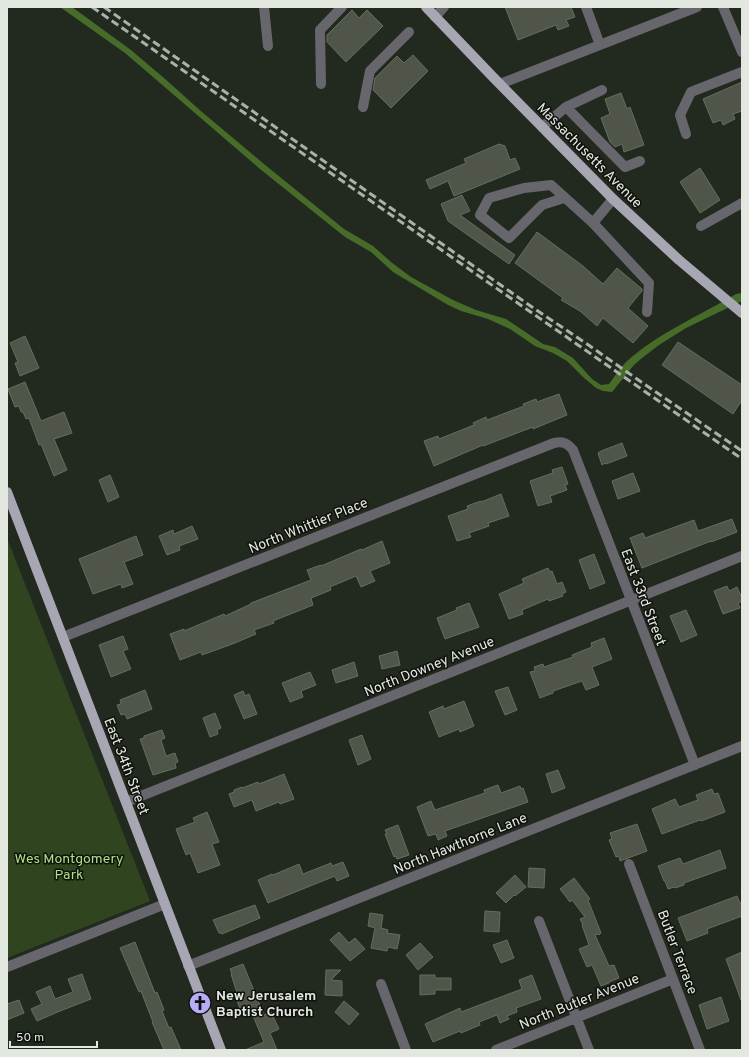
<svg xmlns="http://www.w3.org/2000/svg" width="749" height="1057" viewBox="0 0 749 1057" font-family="Overpass,sans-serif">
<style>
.green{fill:#304420}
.water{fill:#476b29}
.building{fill:#4f5649;stroke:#656d60}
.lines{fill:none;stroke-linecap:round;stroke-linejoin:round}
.minor{stroke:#67666d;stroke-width:10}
.major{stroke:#a7a6b3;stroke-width:10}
.rail{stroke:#abb1a8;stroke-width:3;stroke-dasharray:8 4;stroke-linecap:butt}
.labels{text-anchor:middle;stroke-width:3;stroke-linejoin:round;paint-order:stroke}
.street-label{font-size:14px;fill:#e2e7df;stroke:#0e110c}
.park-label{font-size:14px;fill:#ace184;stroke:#0e110c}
.poi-label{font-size:14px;font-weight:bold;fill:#e2e7df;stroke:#0e110c;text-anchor:start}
</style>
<rect width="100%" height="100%" fill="#22291e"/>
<path class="green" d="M7 538 150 901 7 958Z"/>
<path class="water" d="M60 7H72L131 50 164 78 202 112 264 164 344 229 373 246 391 262 411 277 453 300 476 310 506 319 543 344 555 347 573 358 592 379 601 385 609 384C615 376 620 368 626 362 658 333 699 316 736 294L742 293V301L686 328 659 345 642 358 634 365 612 392 603 391 596 388 583 377 567 361 553 353 535 346 510 329 488 319 461 311 448 305 393 272 371 252 345 237 260 169 125 53Z"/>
<path class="building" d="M505 7H571L575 17 566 20 569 26 558 30 556 25 518 40Z
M352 10 359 18 367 10 383 26 346 62 327 42V35Z
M413 55 428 71 391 108 373 90 375 78 397 56 404 63Z
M742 82V111L733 114 735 119 723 125 721 120 713 123 703 99Z
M621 93 627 109 630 107 644 145 624 152 622 144 615 147 610 142 601 118 610 114 605 99Z
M499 144 505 146 510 160 515 158 520 169 454 196 448 181 430 189 426 180 466 163 464 159Z
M700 168 720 200 700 213 680 182Z
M462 195 470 211 460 215 515 255 509 264 448 221 441 204Z
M537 232 583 266 603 284 617 268 642 289V291L628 308 648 326 633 343 603 318 597 326 580 311 561 300 563 298 515 263Z
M25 336 39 368 20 376 15 363 18 362 10 343Z
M678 342 742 385V400L733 414 662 365Z
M25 382 41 421 64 412 72 433 54 439 67 470 54 476 41 444 39 445 29 418 26 419 23 412H21L19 406 15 407 8 389Z
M559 394 567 415 533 429V427L483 446V445L434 466 424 441 438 436 439 439 474 425 473 423 486 417 487 420 524 406 523 404 536 399 537 402Z
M622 443 627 456 606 464 605 463 602 465 598 453 601 451Z
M562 467 568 484 565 485 567 490 550 496 552 502 538 506 530 481 553 473 552 470Z
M633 473 640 491 618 499 612 481Z
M110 475 119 497 108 502 99 480Z
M501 494 509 516 488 523 489 526 469 533 471 537 457 541 448 516 468 509 467 506 481 501V502Z
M732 519 737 532 711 542V541L642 568 630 538 643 533 645 538 694 520 698 531Z
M192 526 198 539 179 546 180 550 167 555 159 536 173 530 174 534Z
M136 536 143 555 124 562 133 584 122 588 121 584 93 594 79 559Z
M382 541 390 563 370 571 375 581 361 587 356 576 330 587 331 590 311 598 313 605 273 621 274 623 254 630 256 634 235 643 202 655 201 652 180 660 170 634 184 629V631L224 614 225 616 251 604V603L311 580 307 570 321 565V566L361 549 362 550Z
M594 554 605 583 590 589 579 560Z
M548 568 550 572 552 571 557 584 562 582 566 592 562 594 563 596 549 601 548 599 522 610 523 614 509 619 499 594 524 583 522 579Z
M727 586 729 591 737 587 742 598V601L738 603 740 608 723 614 714 591Z
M469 603 479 627 445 639 437 618 457 610 456 608Z
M686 610 697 635 681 642 670 616Z
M123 636 128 649 123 651 131 669 111 677 99 645Z
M604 638 612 659 592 667 599 685 586 690 582 681 553 691V693L540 698 530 672 535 671 534 667 543 664 544 667 573 657 572 655 592 647 591 643Z
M397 651 400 665 382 669 379 656Z
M354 662 358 676 336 683 332 670Z
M310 672 316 685 301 691 303 697 290 702 282 683Z
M508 687 517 710 505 715 495 691Z
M145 690 152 709 127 719 125 714 121 715 117 705 121 704 120 700Z
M243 691 245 696 249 694 257 714 244 719 234 695Z
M464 701 474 726 460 732 459 729 439 737 429 712 443 706 444 709Z
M215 713 221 728 217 730 218 734 210 737 203 718Z
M162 730 165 738 161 740 166 756 175 753 178 762 175 763 176 768 153 775 140 739 144 738V736Z
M362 735 371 759 358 765 349 740Z
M558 770 565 788 552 793 546 774Z
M284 774 294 799 280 804 279 802 256 811 252 800 234 807 229 794 234 792V790L242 787V788L258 782 259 784Z
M498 785 501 793 520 786 521 789 523 788 528 802 445 831 447 836 438 840 436 834 428 836 417 807 431 801 435 810 485 793 484 790Z
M712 789 714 794 718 793 725 812 701 821 700 820 662 834 652 809 675 799 679 807 698 800 696 795Z
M207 812 219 842 212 844 220 865 198 873 190 853 186 855 176 829 195 822 193 818Z
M637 824 647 851 620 861 619 856 616 857 609 840 612 839 610 833Z
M398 825 409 855 397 859 396 856 394 857 385 834H387L385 830Z
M720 850 726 868 684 883V885L675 888 674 887 668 889 665 881H664L658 866 680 858 683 864Z
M343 862 349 876 337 881 335 876 268 903 258 880 272 874 273 875 299 864 303 874 331 863 332 866Z
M529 868 545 869 544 888 528 887Z
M515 875 526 887 515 896 514 895 506 903 496 893Z
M574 878 590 899 588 900 601 933 599 935 598 934 595 935 609 966 614 965 619 978 609 982V983L601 986 592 965 587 967 579 949 589 945 582 925H583L580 919 585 917 572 900 570 902 560 889Z
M737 896 740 903 742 902V916L707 929 708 933 687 941 678 918Z
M255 905 260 918 222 934 221 933H219L213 920Z
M485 911 500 912 499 932 484 931Z
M370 913 383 915 381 928 388 930 387 933 400 935 397 949 388 947 387 951 371 948 375 928 368 926Z
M339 932 349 943 355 938 365 949 350 961 330 940Z
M507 940 514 958 501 963 493 945Z
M135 942 155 993 157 992 164 1010 162 1011 169 1028 171 1027 181 1050H164L152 1022H153L141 991 139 992 120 948Z
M420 943 433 957 418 970 406 955Z
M742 952V1000H741L726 959Z
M243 964 264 1015 271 1012 279 1029 270 1033 277 1050H245L264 1042 251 1011 245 1013 244 1011 241 1012 237 1000 239 999 231 974H232L230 969Z
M326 970H341L331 980 342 981V996L325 995Z
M82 974 91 999 60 1011 37 1021 31 1009 42 1004 36 992 50 986 55 999 73 992 68 979Z
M420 975H435V978H451V990H435V994L420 995Z
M532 975 541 999 516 1008 517 1012 507 1016 509 1019 500 1023 497 1015 479 1022 480 1025 461 1033 460 1031 433 1042 425 1024 460 1008 461 1012 522 989 519 980Z
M721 997 729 1021 707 1029 699 1005Z
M19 1000 24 1013 7 1020V1004Z
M344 1001 359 1014 349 1025 335 1012Z"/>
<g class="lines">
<path class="minor" d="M264 7 268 46
M586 7 600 45
M723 7 742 52
M435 17 444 7
M321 84 320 30 342 7
M500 84 697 7
M363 107 370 71 409 32
M566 107 625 167 640 161
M542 127 566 107 602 90
M686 134 680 115 691 92 742 72
M564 198 542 205 509 238 480 215 489 198 524 188 551 185 593 223
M613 199 593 223 649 283 647 312
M701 226 742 203
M63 637 554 443C563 441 567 443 573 450L695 765
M126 802 742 556
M629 864 700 1050
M539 921 589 1050
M188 966 742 746
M7 967 165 904
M381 984 406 1050
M496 1050 673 979"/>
<path class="major" d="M426 7 492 76 613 199 679 260 742 313
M7 492 221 1050"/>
<path class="rail" d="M92 7 742 459
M104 7 532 307 587 344 637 379 742 451"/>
</g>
<defs>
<g id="church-disc" transform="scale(1.15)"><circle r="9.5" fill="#b6acf8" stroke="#0e110c"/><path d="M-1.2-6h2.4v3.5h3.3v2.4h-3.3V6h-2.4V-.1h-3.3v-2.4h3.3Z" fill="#111"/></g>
</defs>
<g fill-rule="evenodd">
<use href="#church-disc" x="200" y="1003"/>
</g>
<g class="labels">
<g class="street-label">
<text transform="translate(590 155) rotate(45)" y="5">Massachusetts Avenue</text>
<text transform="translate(308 525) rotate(-22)" y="5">North Whittier Place</text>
<text transform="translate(644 597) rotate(69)" y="5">East 33rd Street</text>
<text transform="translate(429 666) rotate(-22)" y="5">North Downey Avenue</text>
<text transform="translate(127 766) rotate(69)" y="5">East 34th Street</text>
<text transform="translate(460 843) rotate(-22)" y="5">North Hawthorne Lane</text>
<text transform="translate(678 952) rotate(69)" y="5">Butler Terrace</text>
<text transform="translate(579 1001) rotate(-22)" y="5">North Butler Avenue</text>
</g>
<g class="park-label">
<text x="69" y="863">Wes Montgomery<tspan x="69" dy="16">Park</tspan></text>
</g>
<g class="poi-label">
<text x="216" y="1000">New Jerusalem<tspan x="216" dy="16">Baptist Church</tspan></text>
</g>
</g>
<rect width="749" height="1057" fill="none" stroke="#e2e7df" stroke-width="16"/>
<path d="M10 1041v6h87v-6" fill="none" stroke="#e2e7df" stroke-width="2"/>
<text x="16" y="1041" font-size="12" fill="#e2e7df" stroke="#0e110c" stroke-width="3" paint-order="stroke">50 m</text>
</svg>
